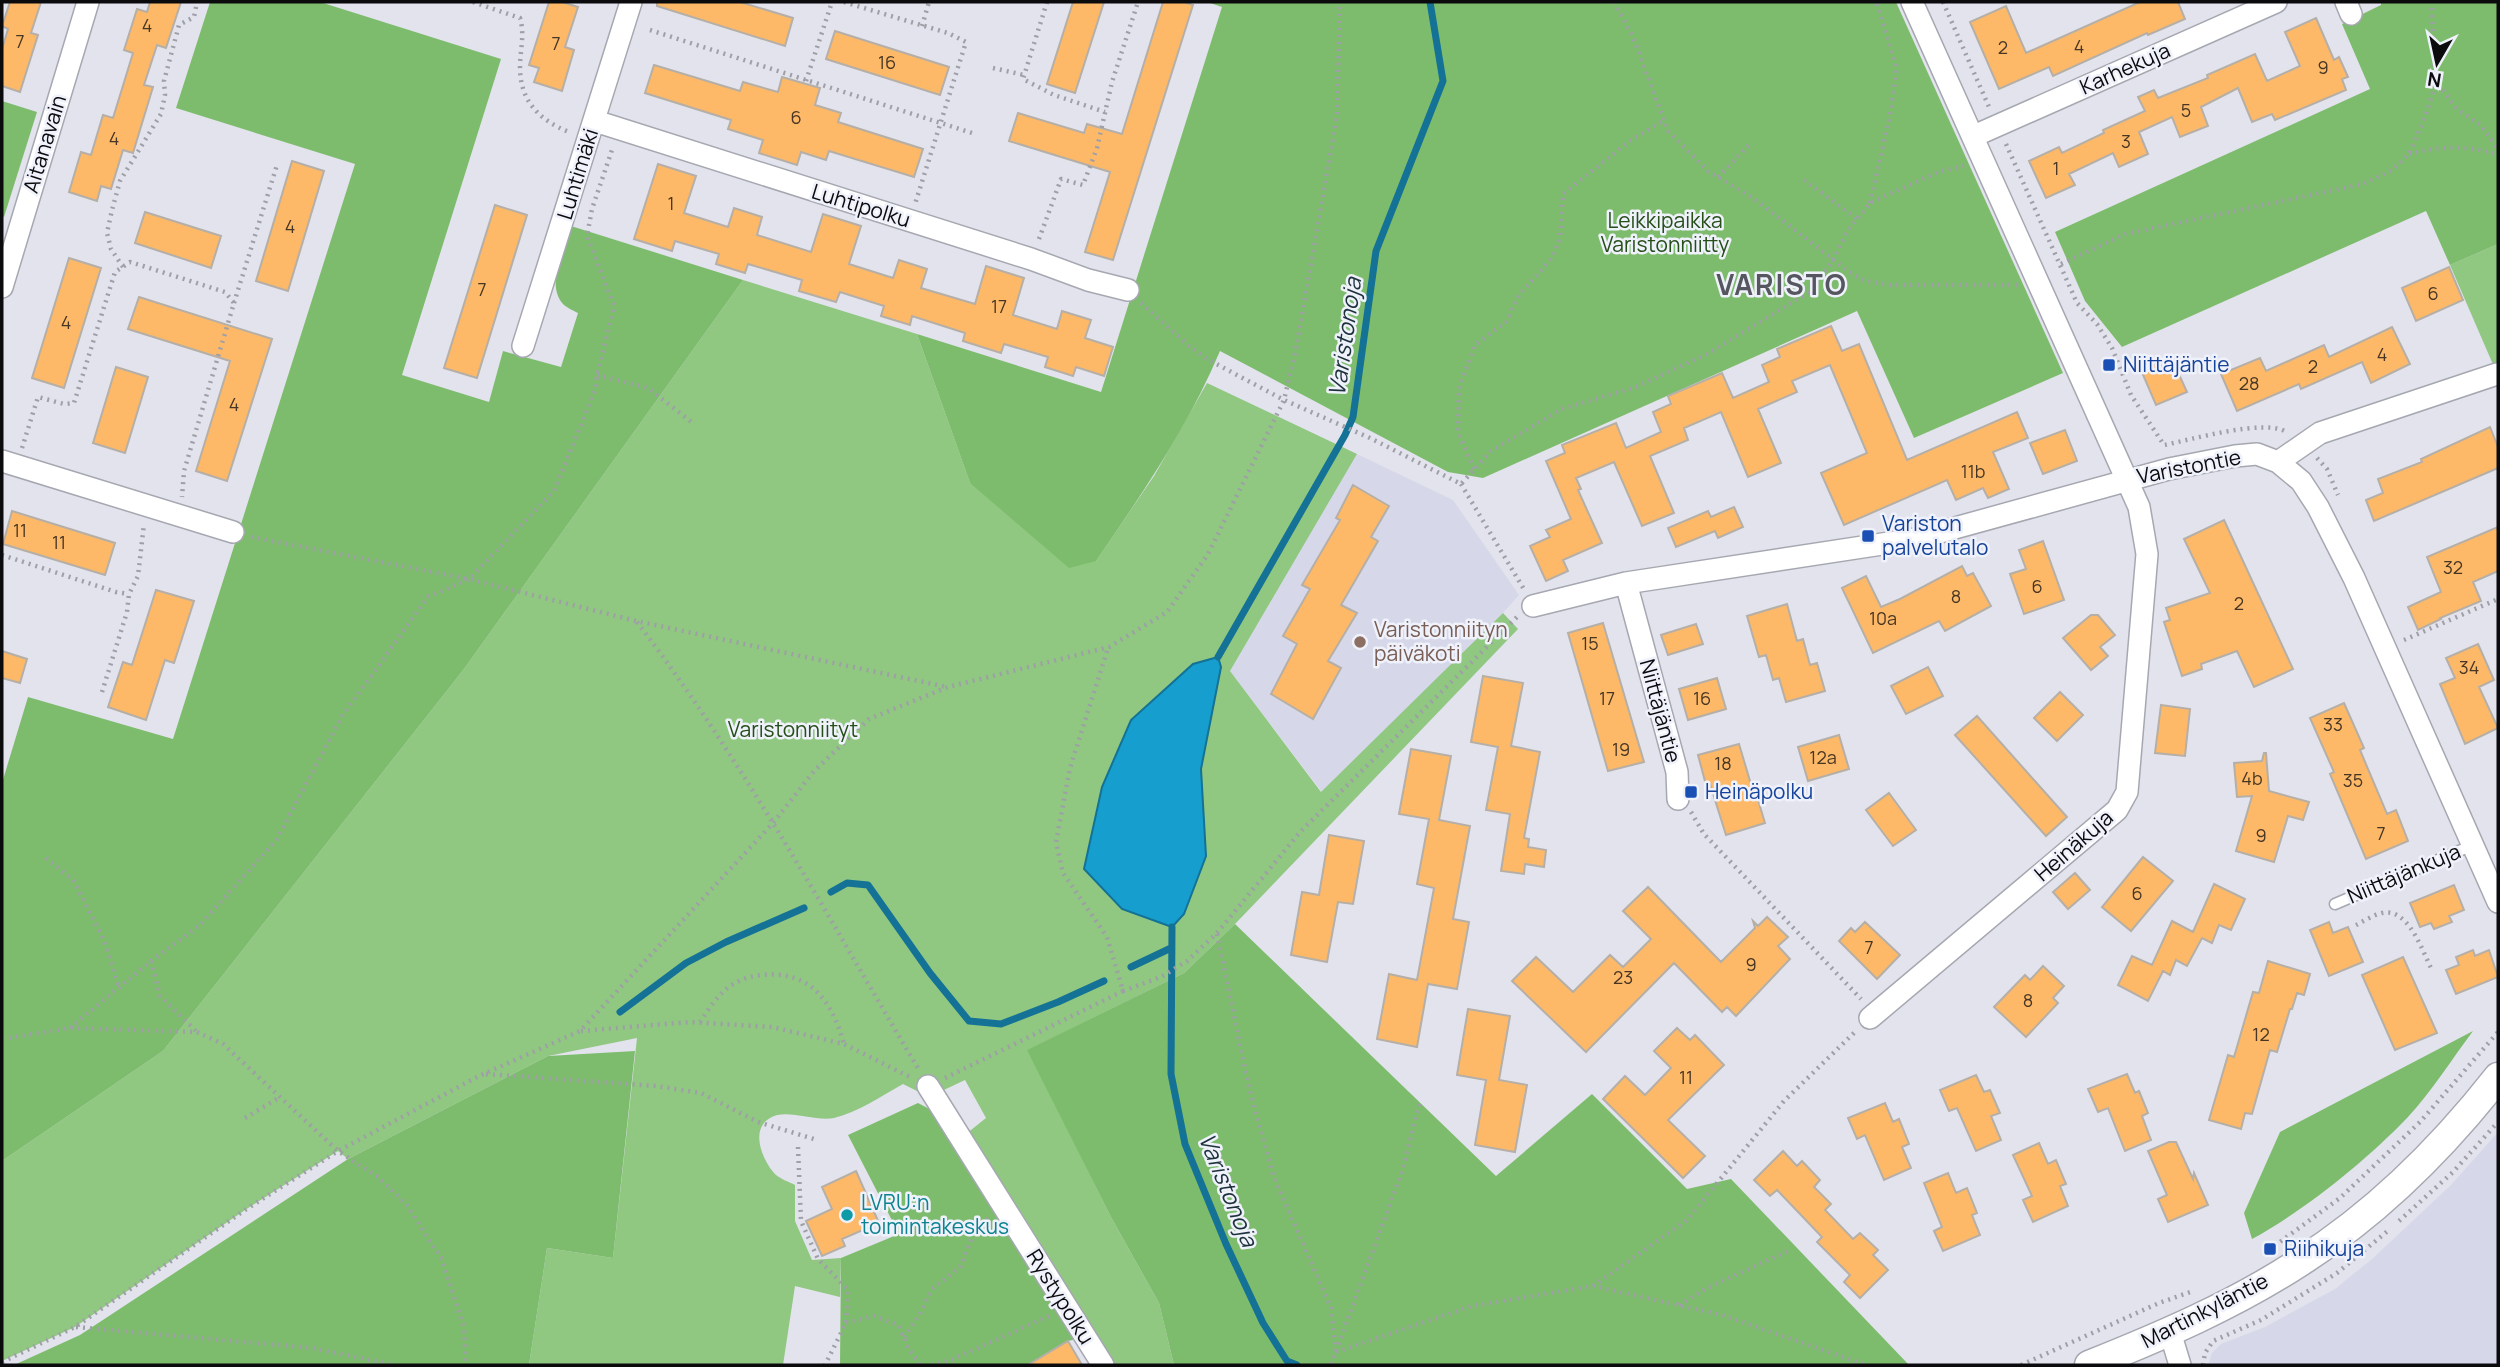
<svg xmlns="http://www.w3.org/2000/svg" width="2500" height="1367" viewBox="0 0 2500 1367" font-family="Manrope,sans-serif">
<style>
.built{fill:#d6d8e9}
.green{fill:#90c781}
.forest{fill:#7ebc6d}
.water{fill:#169ecf;stroke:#137295;stroke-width:2}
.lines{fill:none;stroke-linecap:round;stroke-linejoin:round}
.stream{stroke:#137295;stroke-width:7}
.building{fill:#fdb967;stroke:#b6afa7;stroke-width:2}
.lane-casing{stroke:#a6a8b1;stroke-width:13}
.street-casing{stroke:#a6a8b1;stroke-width:24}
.secondary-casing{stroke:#a6a8b1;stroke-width:31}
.path{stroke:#9f9fa7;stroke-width:4.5;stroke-dasharray:2 5;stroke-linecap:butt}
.lane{stroke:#fff;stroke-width:10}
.street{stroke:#fff;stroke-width:21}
.secondary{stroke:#fff;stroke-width:28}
.transit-dot{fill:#1a4fb4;stroke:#eff1fb;stroke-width:2.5}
.education-dot{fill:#8d6e63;stroke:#eff1fb;stroke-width:2.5}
.culture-dot{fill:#0f9aa8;stroke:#eff1fb;stroke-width:2.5}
.labels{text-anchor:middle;stroke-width:5;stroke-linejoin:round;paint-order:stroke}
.number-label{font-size:18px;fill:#483624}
.street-label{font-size:21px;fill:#0b0b0e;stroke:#eff1fb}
.park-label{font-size:21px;fill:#254e19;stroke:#eff1fb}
.transit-label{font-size:21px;fill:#164399;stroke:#eff1fb;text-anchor:start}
.education-label{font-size:21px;fill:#785e54;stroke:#eff1fb;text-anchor:start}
.culture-label{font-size:21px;fill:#0d838f;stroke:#eff1fb;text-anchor:start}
.water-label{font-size:23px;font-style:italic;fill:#1d313b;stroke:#eff1fb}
.district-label{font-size:28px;font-weight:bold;letter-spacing:2px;fill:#55565f;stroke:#eff1fb}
</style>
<rect width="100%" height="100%" fill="#e2e3ed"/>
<path class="built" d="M1357 454 1453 500 1519 595 1503 613 1322 792 1230 671Z
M2498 1132V1365H2208L2212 1353 2221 1344 2265 1327 2335 1289 2372 1259 2451 1185Z"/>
<path class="green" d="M2498 244V376L2450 265Z
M743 280 917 334 970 483 1096 561 1154 476 1207 383 1357 454 1230 671 1321 792 1503 613 1518 629 1235 924 1184 973 1028 1050 1112 1219 1159 1303 1174 1365H1112L966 1134 986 1118 965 1080 929 1097 903 1084C881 1096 859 1112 834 1118 815 1122 786 1108 770 1118 749 1130 763 1162 776 1175 781 1179 789 1182 795 1185V1221L812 1260 841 1258 840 1297 795 1286 783 1365H529L547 1248 613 1258 637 1038 548 1056 348 1159 338 1151 245 1210 75 1327 2 1361V1161L163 1051 464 669Z"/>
<path class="forest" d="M210 2H320L501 59 402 375 489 402 503 351 561 367 578 313C574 311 567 308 563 304 545 284 565 247 571 226L743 280 464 669 163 1051 2 1161V783L28 697 173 739 355 164 176 108Z
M1207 2H1896L2063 373 1914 438 1857 311 1483 478 1448 472 1220 351C1188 427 1142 494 1096 561L1069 568 970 483 917 334 1101 392 1222 7Z
M2381 2H2498V244L2450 265 2426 211 2122 347 2085 301 2055 232 2370 89 2342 24 2381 5Z
M2 101 37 112 4 217 2 216Z
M1235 924 1496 1176 1592 1094 1687 1189 1731 1179 1909 1365H1174L1159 1303 1112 1219 1027 1050 1184 973Z
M2473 1031C2452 1059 2432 1091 2408 1117 2366 1161 2305 1210 2252 1239L2244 1213 2280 1132Z
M635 1051 613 1258 547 1248 529 1365H14L80 1335 348 1159 548 1056Z
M918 1103 937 1113 1077 1339 1068 1341 1028 1365H840L841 1258 899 1234 848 1135Z"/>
<path class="water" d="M1218 657 1221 667 1201 769 1206 856 1184 914 1172 927 1122 909 1084 869 1102 787 1131 720 1193 664Z"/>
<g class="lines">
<path class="stream" d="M1218 657 1345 435 1353 417 1376 251 1443 81 1430 2
M831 892 847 883 868 885 930 973 969 1021 1001 1024 1058 1002 1104 981
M1172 927 1171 1074 1185 1144 1226 1244 1263 1323 1287 1361 1297 1365
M1131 967 1171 948
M620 1012 686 963 726 942 804 908"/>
</g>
<path class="building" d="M10 2H41L31 33 38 35 20 92 2 86V49L8 29 2 26Z
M150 2H181L166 48 157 45 144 85 153 87 133 153 123 150 111 189 101 186 97 201 69 192 81 152 91 155 103 115 113 118 133 53 124 50 137 9 147 12Z
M549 2H562L578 7 565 47 574 50 562 91 534 82 539 68 529 65Z
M657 2H740L793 18 785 46 657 6Z
M1073 2H1104L1075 93 1047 84Z
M1163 2H1184L1193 5 1113 260 1085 252 1110 172 1009 141 1018 113 1084 133 1087 124 1122 134Z
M2140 2H2178L2185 19 2148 35 2147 33 2053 76 2049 67 1999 89 1970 22 2006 6 2026 53Z
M2316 18 2334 60 2339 57 2348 77 2342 79 2346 90 2275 120 2272 114 2252 122 2238 88 2201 107 2208 126 2180 137 2172 117 2139 132 2148 154 2119 167 2113 153 2069 174 2075 185 2046 198 2029 161 2059 147 2062 153 2104 133 2103 130 2145 111 2138 97 2154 90 2158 98 2208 78 2207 75 2255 54 2267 81 2300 66 2285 32Z
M835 31 949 67 940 95 826 59Z
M654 65 740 91 743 82 778 92 782 77 820 88 815 105 841 113 838 122 923 149 914 177 829 151 826 160 801 152 797 165 759 153 763 140 728 129 731 120 645 93Z
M292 161 324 171 288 291 256 281Z
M658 164 696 176 684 213 728 227 734 208 762 217 757 235 811 252 823 214 861 226 849 264 893 278 899 260 927 269 921 288 975 304 986 266 1024 278 1013 315 1057 329 1062 311 1091 320 1085 338 1113 347 1104 376 1076 367 1073 376 1045 367 1048 357 1004 344 1001 353 963 341 965 333 912 316 910 325 881 316 884 306 840 292 836 302 799 291 802 280 748 264 745 273 716 264 719 254 675 241 672 251 634 239Z
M495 205 527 215 477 378 444 368Z
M145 212 221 236 211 268 135 243Z
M69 258 101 268 64 388 32 378Z
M2449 267 2463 300 2416 321 2402 288Z
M139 297 272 339 227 481 196 471 230 361 128 329Z
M1831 326 1842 351 1859 344 1907 460 2017 412 2028 438 1993 452 2009 489 1988 498 1983 488 1956 500 1947 480 1844 525 1821 473 1867 453 1830 365 1792 381 1797 392 1758 409 1781 463 1748 477 1721 412 1684 428 1688 440 1650 456 1674 513 1642 526 1614 462 1576 478 1581 489 1578 490 1602 543 1563 560 1568 571 1546 581 1530 546 1550 537 1546 530 1571 519 1546 461 1565 453 1562 445 1616 423 1626 448 1661 432 1653 412 1671 404 1668 396 1722 373 1733 398 1769 382 1762 365 1780 357 1777 349Z
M2392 327 2410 364 2371 383 2362 362 2301 389 2299 384 2237 411 2221 374 2260 358 2266 371 2324 345 2329 357Z
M2171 357 2187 392 2156 405 2141 370Z
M116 367 148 377 125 453 93 443Z
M2490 427 2498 447V468L2374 521 2366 500 2383 493 2378 479 2422 462 2421 459Z
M2065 430 2077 461 2043 474 2030 443Z
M1353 485 1389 506 1371 537 1378 541 1341 605 1357 613 1328 661 1341 668 1313 719 1271 694 1297 644 1283 636 1310 589 1302 585 1340 520 1336 518Z
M1734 507 1743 527 1718 538 1715 531 1676 547 1668 528 1708 511 1711 517Z
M12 511 115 543 105 575 3 544Z
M2224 520 2293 669 2254 687 2237 651 2201 664 2202 669 2182 676 2164 622 2170 620 2166 608 2210 593 2184 539Z
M2498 527V571L2473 582 2481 601 2440 618 2441 619 2418 630 2408 607 2441 592 2427 557Z
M2043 541 2064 600 2024 614 2010 574 2026 569 2019 550Z
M1962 566 1967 576 1973 573 1991 606 1945 631 1939 621 1873 653 1842 588 1866 576 1881 607 1900 599Z
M156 590 194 601 174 663 165 660 146 720 108 707 123 662 132 665Z
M1787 604 1797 641 1803 639 1810 665 1817 663 1825 691 1786 702 1779 678 1773 680 1766 655 1759 657 1747 616Z
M2091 615H2098L2115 635 2100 647 2108 656 2091 670 2063 638Z
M1603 623 1644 762 1608 771 1568 633Z
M1696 624 1703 644 1668 655 1661 635Z
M2478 644 2494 680 2479 687 2498 728 2465 744 2440 684 2455 678 2446 658Z
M2 651 27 659 20 683 2 678Z
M1928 667 1943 696 1906 714 1891 686Z
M1483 676 1523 683 1511 746 1540 752 1524 838 1529 839 1528 847 1546 850 1544 867 1525 864 1524 874 1501 871 1510 814 1486 810 1498 747 1471 742Z
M1717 678 1726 709 1688 720 1679 689Z
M2060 692 2083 715 2057 741 2034 718Z
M2344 703 2364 748 2360 750 2387 814 2396 810 2408 841 2366 859 2330 774 2334 772 2310 718Z
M2161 705 2190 709 2185 756 2155 753Z
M1977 716 2067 817 2046 836 1955 735Z
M1839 735 1849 769 1808 781 1798 747Z
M1739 744 1753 791 1755 790 1765 823 1726 835 1710 784 1706 785 1698 755Z
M1411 749 1451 756 1439 820 1470 826 1453 919 1469 922 1457 989 1428 984 1417 1047 1377 1039 1389 974 1417 980 1434 888 1417 884 1429 819 1399 814Z
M2264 753H2266L2269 791 2309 802 2303 820 2288 816 2274 862 2236 851 2252 796 2237 797 2234 763 2262 761Z
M1889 793 1916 830 1893 846 1866 810Z
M1329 835 1364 841 1353 904 1338 902 1327 962 1291 955 1302 892 1319 895Z
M2143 857 2173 881 2131 931 2102 907Z
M2075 873 2090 890 2068 909 2053 892Z
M2214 884 2245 899 2231 930 2219 925 2212 943 2202 938 2187 966 2176 960 2170 975 2163 971 2148 1001 2118 985 2132 956 2152 965 2172 921 2193 932Z
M2454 885 2464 910 2449 916 2452 922 2434 929 2431 923 2420 927 2410 903Z
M1648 887 1721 962 1755 928 1753 921 1758 926 1767 917 1788 937 1778 946 1790 959 1736 1016 1727 1007 1722 1012 1674 963 1586 1052 1512 981 1536 957 1573 992 1610 955 1623 967 1651 939 1623 911Z
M1865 922 1900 955 1877 979 1839 941 1851 928 1855 932Z
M2329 922 2333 933 2348 927 2363 962 2329 976 2310 930Z
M2473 950 2475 956 2489 950 2498 977 2456 994 2446 970 2459 965 2456 957Z
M2403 957 2437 1033 2395 1050 2362 975Z
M2268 961 2310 974 2304 995 2297 993 2292 1009H2290L2277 1052 2270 1050 2252 1114 2245 1113 2241 1129 2209 1120 2228 1055 2234 1057 2253 992 2259 993Z
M2043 966 2064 986 2053 998 2058 1003 2026 1037 1994 1007 2025 975 2030 980Z
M1468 1009 1510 1016 1499 1080 1527 1085 1515 1152 1475 1145 1486 1080 1457 1075Z
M1677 1028 1690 1040 1695 1035 1724 1065 1668 1120 1705 1156 1683 1178 1603 1099 1625 1076 1645 1095 1671 1068 1654 1051Z
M2127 1074 2135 1093 2139 1091 2148 1113 2142 1116 2151 1140 2125 1151 2108 1108 2098 1112 2088 1089Z
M1976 1075 1984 1092 1990 1090 2000 1113 1991 1116 2001 1140 1976 1151 1957 1108 1949 1111 1940 1090Z
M1885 1103 1893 1122 1899 1119 1909 1144 1902 1147 1911 1168 1884 1180 1865 1135 1857 1139 1848 1118Z
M2169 1142H2176L2193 1179 2194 1173 2208 1205 2168 1222 2158 1199 2167 1195 2148 1151Z
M2039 1143 2048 1164 2056 1160 2066 1184 2060 1186 2068 1206 2033 1222 2023 1200 2032 1196 2013 1155Z
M1783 1151 1797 1166 1802 1161 1820 1180 1814 1187 1831 1204 1825 1210 1853 1239 1860 1233 1878 1250 1873 1255 1888 1270 1860 1298 1844 1282 1850 1275 1817 1242 1822 1237 1777 1190 1770 1196 1754 1180Z
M856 1171 879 1223 842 1239 845 1246 822 1256 806 1221 832 1209 822 1187Z
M1948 1173 1956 1193 1967 1188 1977 1213 1972 1215 1980 1235 1943 1251 1934 1231 1942 1227 1924 1183Z
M1068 1341 1082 1365H1028Z"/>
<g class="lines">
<g class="lane-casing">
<path id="lane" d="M2335 904 2473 845"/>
</g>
<g class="street-casing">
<path id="street" d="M2346 2 2351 14
M595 121 1031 259 1088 280 1128 290
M1974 136 2276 2
M2 287 88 2
M523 346 631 2
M2 461 233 532
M2278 462 2320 433 2497 374
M1626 583 1677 772 1678 799
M1533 606 1626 583 1915 539 2169 469 2235 456 2257 454 2278 462 2301 481 2318 507 2354 578 2498 902
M1870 1018 2117 810 2127 792 2147 554 2139 507 1912 2
M928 1086 1103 1365
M2170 1332 2180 1365"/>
</g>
<g class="secondary-casing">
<path id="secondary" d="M2089 1365C2162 1336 2234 1305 2300 1262 2376 1214 2443 1147 2498 1077"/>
</g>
<path class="path" d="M473 2 520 18C525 35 520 50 520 67 520 101 539 120 569 132
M844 2 948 33 966 42 915 204
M1047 2 1023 79 1054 95 1105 112
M1614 2 1633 37 1668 131 1708 171 1757 201 1852 274 1866 281 1890 285H2017
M1943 2 1989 107
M922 26 929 2
M650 30 972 133
M993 68 1024 75
M2434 79 2458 110 2481 125 2498 150
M806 81 832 2
M2006 144 2077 303 2097 324 2112 348 2131 395 2164 445C2190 440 2266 418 2286 432
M2409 154C2438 146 2470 145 2498 155
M1718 177 1749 145
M1804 180 1856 218
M1870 203 1890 115 1897 68 1876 2
M1039 239 1061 179 1083 185 1097 148 1112 82 1138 2
M2061 264 2125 234 2363 184 2392 170 2409 154 2425 117 2434 89 2432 2
M123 267 111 249 107 233 112 210 120 181 161 114 165 95 164 81 179 25 194 17 197 2
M234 303 277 165
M1141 303 1189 346 1207 359 1284 400 1370 438 1461 484 1491 451 1562 409 1636 387 1709 353 1811 291 1833 260 1847 232 1870 203 1938 172 1964 166
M597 375 648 388 694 424
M22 448 38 397 64 404 74 403 115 272 130 262 143 266 225 292 234 303 184 471 182 497
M2317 458 2327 469 2338 495
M1474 469 1458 432 1459 388 1475 345 1506 322 1519 295 1552 258 1560 238 1563 194 1631 140 1664 120
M1461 484 1525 591
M251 537 469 579 636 621 947 687
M2 555 116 592 129 594
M637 622C744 762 829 919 919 1070
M2404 640 2498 599
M102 692 127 612 129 594 138 576 144 524
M1691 812 1704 834 1861 999
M46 858 73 880 103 938 119 987
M2356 925C2364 921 2373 915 2382 913 2408 907 2422 950 2431 968
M1217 934 1248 1083 1273 1175 1331 1308 1336 1352 1331 1365
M151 961 160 996 196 1031
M1123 991 1161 977 1187 961 1217 933 1300 832 1517 617
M700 1022C707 1012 714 1000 723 992 733 982 748 976 762 975 810 970 832 1001 844 1044
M70 1028 151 961 200 925 277 839 342 716 428 597 469 579 554 491 596 388 597 375 614 306 587 236 592 209 613 147
M581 1031 690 1022 772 1027 844 1044 912 1078
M2 1039 70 1028 197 1032 223 1044 338 1151 378 1177 406 1204 442 1259 464 1328 466 1365
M486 1074 656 1086 701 1093 758 1122 814 1139
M945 1078 1123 991 1107 937 1063 873 1056 842 1070 768 1108 648
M245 1118 280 1097
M798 1147 801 1221 818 1259 848 1290 846 1323 825 1365
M2399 1221 2453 1172 2498 1122
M2269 1250 2340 1198 2420 1122 2498 1032
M1593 1286 1687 1220 1784 1101 1856 1031
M1679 1305 1705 1289 1788 1251
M846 1323 874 1316 898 1325 910 1351 921 1365
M76 1327 312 1348 395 1365
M904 1337 920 1314 932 1289 960 1267 975 1230 989 1218
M1336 1351 1401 1174 1420 1103
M1336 1352 1472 1306 1593 1286 1722 1315 1866 1365
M2 1362 75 1327 245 1210 338 1151 479 1076 580 1031 773 823 814 771 869 719 948 687 1109 647 1167 612 1208 554 1284 400 1296 349 1337 115 1340 2
M931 1365 951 1360 1049 1316
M2021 1365 2159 1303 2193 1291
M2203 1365 2205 1353 2213 1341 2261 1320 2337 1273 2390 1229"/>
<use href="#lane" class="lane"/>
<use href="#street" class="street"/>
<use href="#secondary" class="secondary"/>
</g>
<g class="transit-dot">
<rect x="2102" y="358" width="14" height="14" rx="3.5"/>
<rect x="1861" y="529" width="14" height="14" rx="3.5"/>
<rect x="1684" y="785" width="14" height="14" rx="3.5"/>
<rect x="2263" y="1242" width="14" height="14" rx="3.5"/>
</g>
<circle class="education-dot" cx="1360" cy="642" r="7"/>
<circle class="culture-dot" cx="847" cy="1215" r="7"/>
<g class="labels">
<g class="number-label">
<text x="147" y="32">4</text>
<text x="20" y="48">7</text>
<text x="556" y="50">7</text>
<text x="2079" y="53">4</text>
<text x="2003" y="54">2</text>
<text x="887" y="69">16</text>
<text x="2323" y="74">9</text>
<text x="2186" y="117">5</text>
<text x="796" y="124">6</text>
<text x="114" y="145">4</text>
<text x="2126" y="148">3</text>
<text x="2056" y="175">1</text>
<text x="671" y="210">1</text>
<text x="290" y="233">4</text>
<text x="482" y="296">7</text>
<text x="2433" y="300">6</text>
<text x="999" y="313">17</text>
<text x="66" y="329">4</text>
<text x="2382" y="361">4</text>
<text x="2313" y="373">2</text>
<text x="2249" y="390">28</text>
<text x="234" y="411">4</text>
<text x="1973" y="478">11b</text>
<text x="20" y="537">11</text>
<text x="59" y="549">11</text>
<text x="2453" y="574">32</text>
<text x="2037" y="593">6</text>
<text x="1956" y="603">8</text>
<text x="2239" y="610">2</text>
<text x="1883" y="625">10a</text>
<text x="1590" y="650">15</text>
<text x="2469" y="674">34</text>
<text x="1607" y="705">17</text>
<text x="1702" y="705">16</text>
<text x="2333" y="731">33</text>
<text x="1621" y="756">19</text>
<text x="1823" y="764">12a</text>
<text x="1723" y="770">18</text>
<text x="2252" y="785">4b</text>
<text x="2353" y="787">35</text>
<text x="2381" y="840">7</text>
<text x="2261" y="842">9</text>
<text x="2137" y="900">6</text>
<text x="1869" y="954">7</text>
<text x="1751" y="971">9</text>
<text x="1623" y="984">23</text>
<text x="2028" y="1007">8</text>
<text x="2261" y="1041">12</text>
<text x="1686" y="1084">11</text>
</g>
<g class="street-label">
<text transform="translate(2125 69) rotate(-24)" y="7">Karhekuja</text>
<text transform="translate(45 144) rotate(-73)" y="7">Aitanavain</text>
<text transform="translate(578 174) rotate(-73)" y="7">Luhtimäki</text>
<text transform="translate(861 206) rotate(17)" y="7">Luhtipolku</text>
<text transform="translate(2189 467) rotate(-11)" y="7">Varistontie</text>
<text transform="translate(1660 711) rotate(75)" y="7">Niittäjäntie</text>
<text transform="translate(2074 846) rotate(-41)" y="7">Heinäkuja</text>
<text transform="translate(2404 874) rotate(-23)" y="7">Niittäjänkuja</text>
<text transform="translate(1060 1297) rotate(58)" y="7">Rystypolku</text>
<text transform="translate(2205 1311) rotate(-27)" y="7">Martinkyläntie</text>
</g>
<g class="park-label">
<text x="1665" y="228">Leikkipaikka<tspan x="1665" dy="24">Varistonniitty</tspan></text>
<text x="793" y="737">Varistonniityt</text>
</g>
<g class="transit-label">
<text x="2123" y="372">Niittäjäntie</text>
<text x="1882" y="531">Variston<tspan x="1882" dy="24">palvelutalo</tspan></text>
<text x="1705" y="799">Heinäpolku</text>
<text x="2284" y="1256">Riihikuja</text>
</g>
<g class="education-label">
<text x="1374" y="637">Varistonniityn<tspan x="1374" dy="24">päiväkoti</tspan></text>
</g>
<g class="culture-label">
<text x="861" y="1210">LVRU:n<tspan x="861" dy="24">toimintakeskus</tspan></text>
</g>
<g class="water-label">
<text transform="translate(1345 337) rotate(-82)" y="8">Varistonoja</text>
<text transform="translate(1228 1190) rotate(68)" y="8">Varistonoja</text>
</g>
<g class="district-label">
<text x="1782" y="295">VARISTO</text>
</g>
</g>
<rect width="2500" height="1367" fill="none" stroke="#0b0b0e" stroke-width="7"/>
<g transform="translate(2437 63) rotate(189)" stroke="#eff1fb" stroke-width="5" paint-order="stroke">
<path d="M0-5L12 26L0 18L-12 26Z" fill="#0b0b0e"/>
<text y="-10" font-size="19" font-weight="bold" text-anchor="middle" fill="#0b0b0e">N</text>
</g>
</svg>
